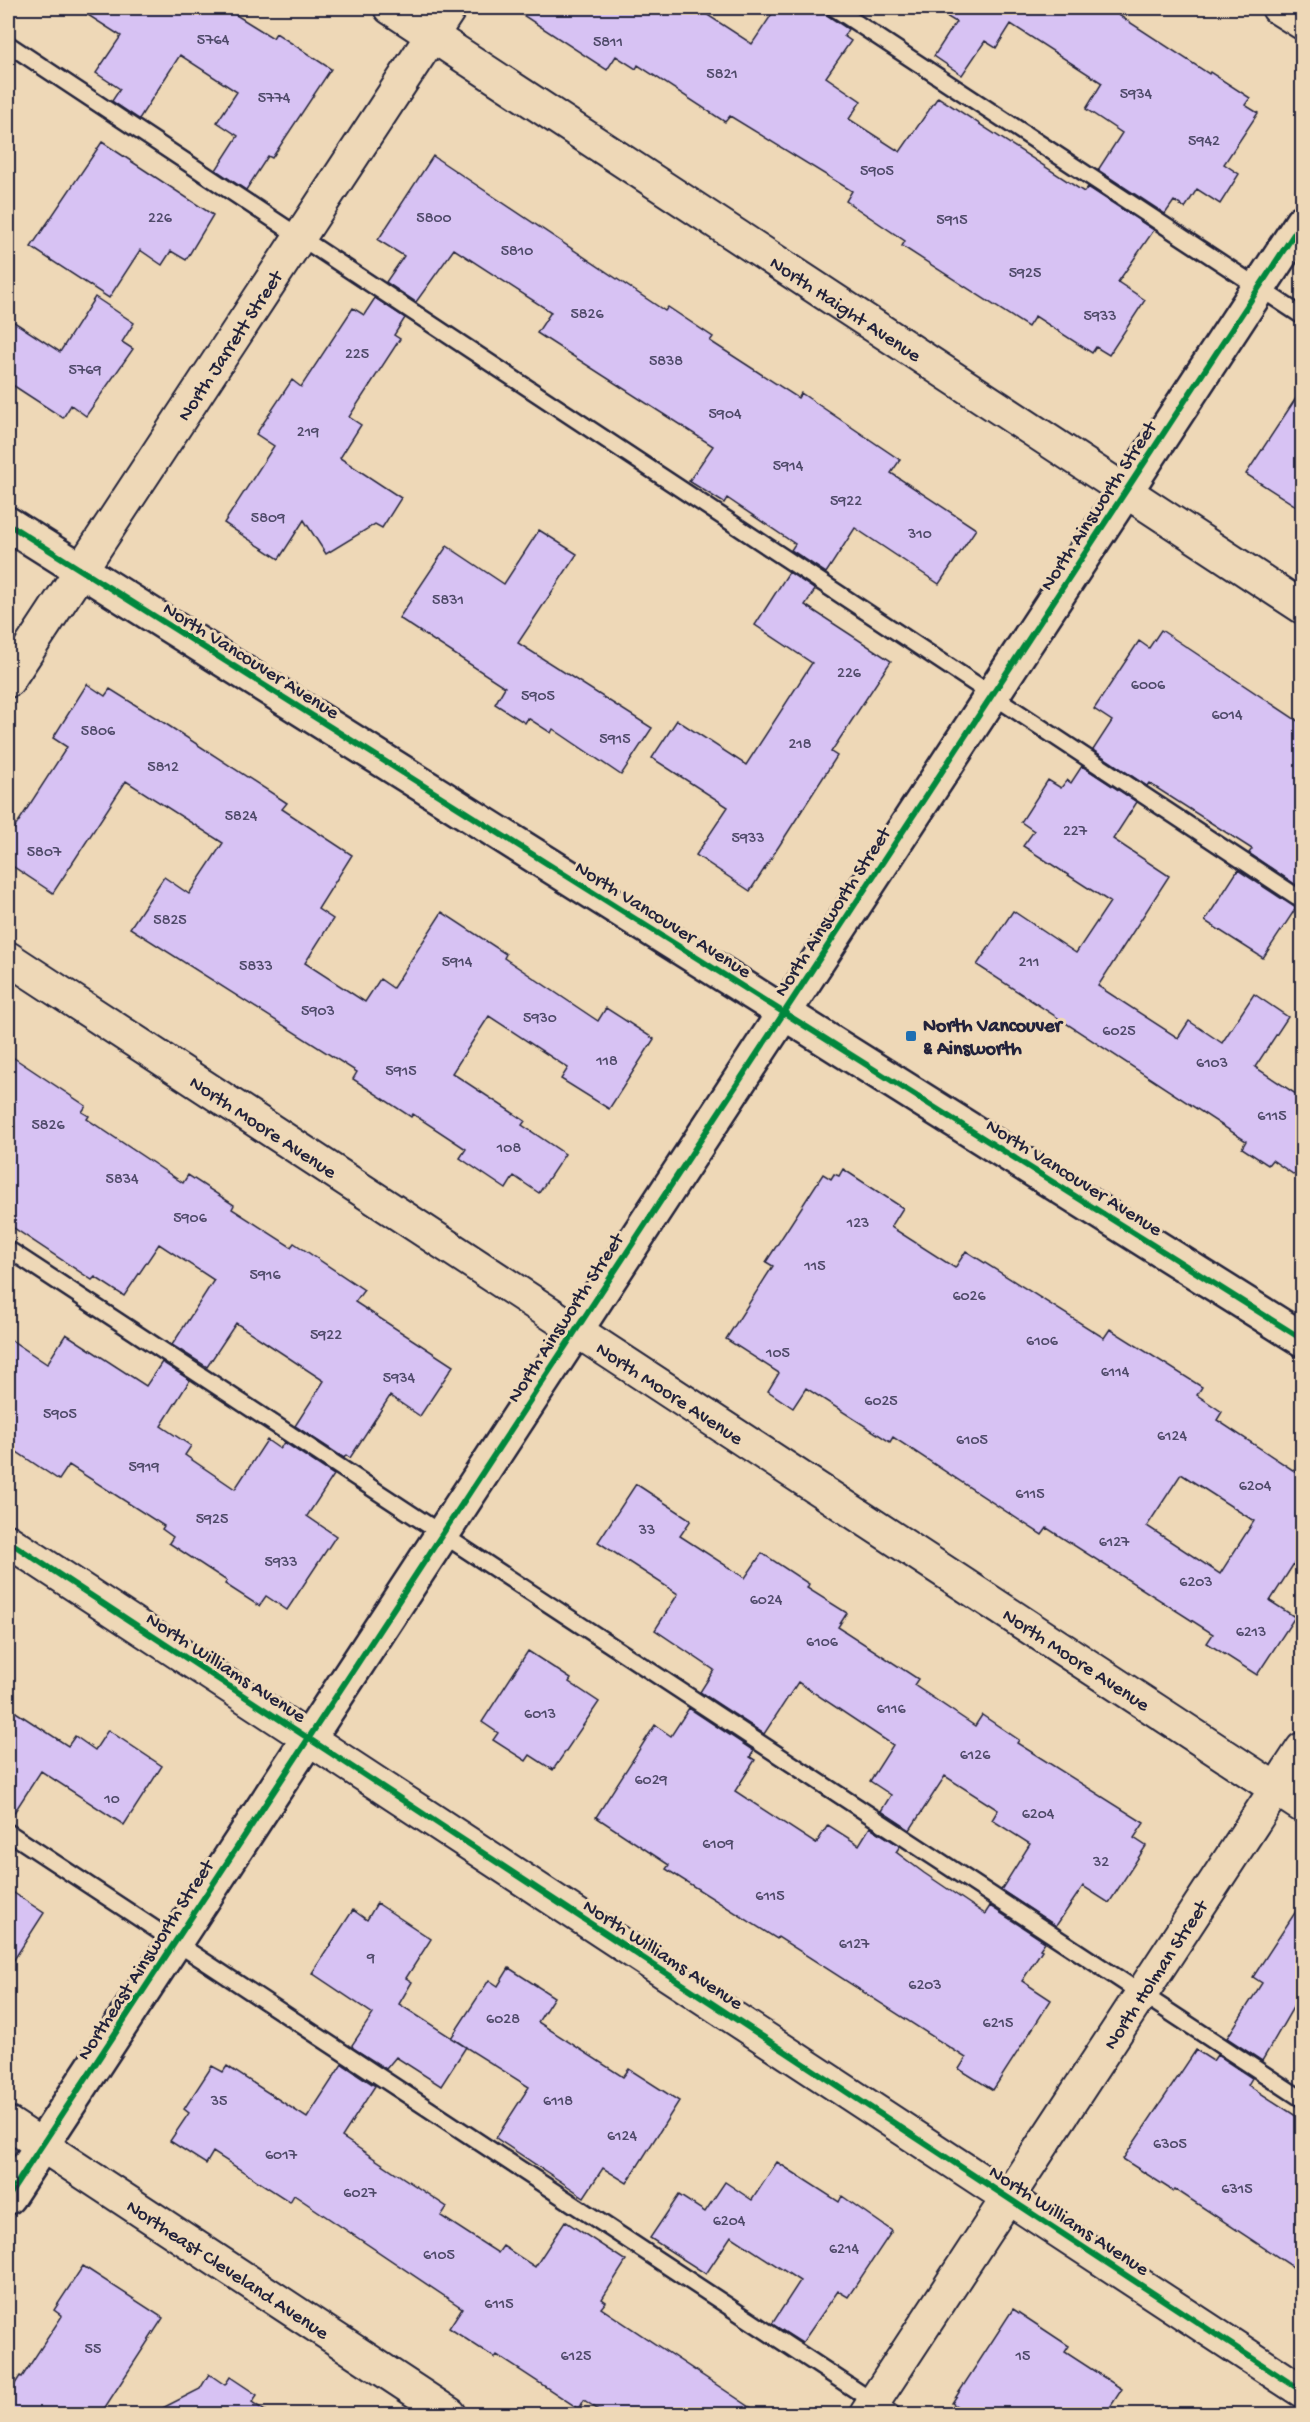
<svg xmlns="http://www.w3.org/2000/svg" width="1310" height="2422" viewBox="0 0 1310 2422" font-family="'Gochi Hand',sans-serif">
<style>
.building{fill:#d7c2f3;stroke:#22223b;stroke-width:1.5;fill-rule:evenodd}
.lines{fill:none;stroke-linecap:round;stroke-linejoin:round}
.service-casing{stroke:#22223b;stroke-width:20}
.minor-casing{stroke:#22223b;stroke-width:36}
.tertiary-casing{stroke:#22223b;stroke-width:38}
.service{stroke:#eed8b7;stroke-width:15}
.minor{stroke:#eed8b7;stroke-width:32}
.tertiary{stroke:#eed8b7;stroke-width:33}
.cycleway-casing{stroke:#eed8b7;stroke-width:10}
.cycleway{stroke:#00873e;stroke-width:6}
.poi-dot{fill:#1f6fb2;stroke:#eed8b7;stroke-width:2}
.labels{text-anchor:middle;stroke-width:6;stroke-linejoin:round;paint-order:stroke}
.number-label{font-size:16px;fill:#4f4a69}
.street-label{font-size:20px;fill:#22223b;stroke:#eed8b7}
.poi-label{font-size:20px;font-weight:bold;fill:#22223b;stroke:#eed8b7;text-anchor:start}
</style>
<rect width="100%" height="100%" fill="#eed8b7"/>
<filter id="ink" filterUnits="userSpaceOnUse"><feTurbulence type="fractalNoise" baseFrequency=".0167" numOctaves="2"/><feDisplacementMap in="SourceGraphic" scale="12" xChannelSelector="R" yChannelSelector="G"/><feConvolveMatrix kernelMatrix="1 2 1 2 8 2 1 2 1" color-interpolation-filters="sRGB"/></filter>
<g filter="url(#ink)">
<path class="building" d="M77 8H225L273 38 276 33 331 69 272 158 268 156 246 190 216 170 238 136 217 122 237 92 180 55 139 119 112 101 120 89 96 73 121 36Z
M512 8H697L752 44 776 8H824L828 16 848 29 844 36 851 41 826 77 861 101 849 119 900 152 938 97 1084 192 1088 187 1154 230 1118 282 1145 300 1109 355 1096 347 1092 353 1035 316 1028 327 902 246 905 241 846 201 852 191 730 116 725 122 638 65 636 69 616 56 607 70Z
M933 8H1108L1209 74 1210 72 1250 98 1245 105 1258 113 1224 164 1239 174 1220 204 1197 189 1185 208 1174 201 1165 214 1098 170 1122 133 1086 109 1102 83 1011 24 996 48 985 41 962 75 934 56 956 22Z
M102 142 213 215 186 260 171 251 162 265 140 250 109 298 31 247Z
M433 156 665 311 668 307 713 337 710 341 798 398 801 393 900 460 891 473 976 529 939 584 855 528 826 573 791 550 795 544 727 498 724 503 689 481 713 446 537 333 551 312 454 249 416 302 386 282 404 256 378 240Z
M95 297 134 323 122 342 133 349 86 416 71 405 63 418 8 382V318L60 352Z
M375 298 405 318 394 335 400 339 349 417 361 425 340 458 401 498 382 528 375 524 326 554 304 520 279 559 224 523 274 446 256 434 292 380 301 387 353 308 364 315Z
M1302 389V510L1246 474Z
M539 530 577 554 518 643 652 728 621 775 553 729 551 733 528 718 525 723 495 704 505 687 399 618 447 546 504 584Z
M789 572 815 590 805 605 891 661 831 752 837 756 750 891 696 855 728 807 652 758 677 720 746 765 812 663 755 625Z
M1161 630 1302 724V889L1249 853 1252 849 1149 783 1147 786 1093 750 1112 721 1094 709 1139 641 1149 648Z
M87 684 105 696 110 689 169 726 287 803 282 809 352 855 318 909 333 919 305 963 365 1002 380 979 393 988 442 912 506 954 504 958 598 1021 606 1008 654 1039 609 1109 561 1079 568 1068 489 1016 452 1073 525 1121 522 1125 565 1154 539 1193 514 1176 506 1189 460 1158 466 1149 413 1114 411 1117 353 1079 357 1072 130 928 164 877 189 894 223 843 126 781 53 893 8 863V838L67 747 53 738Z
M1082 766 1137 802 1113 839 1169 876 1098 986 1178 1038 1189 1021 1222 1043 1254 994 1288 1017 1255 1067 1302 1098V1180L1272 1160 1268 1165 1242 1148 1246 1141 977 965 1013 911 1076 953 1110 902 1023 846 1034 831 1021 822 1048 780 1061 788 1067 780 1071 783Z
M1238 870 1296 908 1263 958 1205 921Z
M8 1054 86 1106 82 1112 89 1116 87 1119 183 1183 188 1175 234 1205 232 1209 291 1247 294 1243 364 1290 355 1302 453 1366 420 1416 390 1396 350 1458 346 1455 344 1458 295 1426 324 1381 236 1323 207 1367 172 1345 214 1280 159 1244 124 1296 95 1277 92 1280 8 1224Z
M843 1169 903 1208 891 1227 955 1268 966 1251 1104 1338 1110 1329 1202 1387 1197 1395 1222 1412 1217 1420 1302 1476V1551L1270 1601 1295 1617 1257 1675 1207 1643 1213 1634 1047 1528 1042 1535 893 1437 890 1442 806 1388 793 1408 768 1391 779 1373 726 1339 773 1266 766 1262 823 1174 831 1179 834 1174 839 1176ZM1181 1474 1254 1521 1220 1574 1147 1526Z
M66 1334 146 1386 162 1362 190 1380 161 1426 191 1446 185 1455 235 1489 267 1440 280 1449 284 1442 334 1475 307 1516 336 1536 287 1610 266 1596 259 1606 225 1584 227 1581 169 1543 173 1537 162 1529 164 1526 69 1465 59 1480 8 1446V1338L47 1364Z
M636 1484 691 1520 680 1536 745 1578 762 1553 809 1584 807 1588 847 1613 838 1627 918 1679 914 1685 975 1726 982 1715 1019 1740 1017 1743 1144 1823 1134 1838 1146 1846 1109 1903 1083 1886 1056 1926 1001 1890 1030 1844 992 1820 998 1810 945 1776 910 1830 881 1811 891 1795 870 1781 893 1745 798 1682 764 1734 700 1692 714 1670 655 1630 678 1594 598 1542Z
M528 1651 571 1679 569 1682 599 1702 553 1770 530 1755 526 1761 493 1740 498 1733 482 1722Z
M8 1707 68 1746 75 1736 95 1750 108 1730 162 1766 124 1825 41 1771 8 1822Z
M689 1708 754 1751 750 1757 755 1760 735 1791 816 1844 828 1825 859 1845 870 1827 900 1846 896 1852 924 1873 985 1914 990 1906 1045 1942 1040 1949 1042 1950 1022 1981 1051 2000 993 2090 959 2069 966 2058 778 1937 777 1939 666 1869 669 1865 596 1817 655 1725 671 1736Z
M8 1889 44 1913 8 1969Z
M1302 1902V1992L1262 2061 1227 2038 1262 1983 1253 1977Z
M377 1903 431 1939 406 1978 412 1982 399 2004 466 2047 441 2086 396 2057 386 2069 353 2048 352 2045 373 2014 312 1973 353 1910 367 1920Z
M509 1968 554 1997 538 2022 623 2077 629 2069 679 2101 627 2183 603 2168 584 2197 496 2138 529 2087 451 2038 489 1980 498 1986Z
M1196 2050 1213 2061 1217 2055 1252 2078 1248 2085 1302 2120V2273L1175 2189 1173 2191 1123 2159Z
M342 2064 375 2086 342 2137 447 2207 441 2216 498 2253 503 2246 535 2267 565 2221 626 2261 602 2299 606 2302 601 2308 762 2415H606L584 2400 579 2409 497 2355 495 2358 449 2328 462 2308 294 2195 290 2202 213 2152 206 2164 170 2141 189 2113 184 2109 212 2066 223 2072 227 2066 307 2118Z
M777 2162 839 2202 842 2196 892 2231 848 2297 838 2291 802 2343 772 2324 800 2281 731 2236 706 2274 650 2238 679 2195 705 2212 725 2182 752 2200Z
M83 2266 163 2318 100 2415H8V2395L20 2376 22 2377 62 2316 54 2310Z
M1013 2309 1069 2346 1065 2352 1122 2389 1105 2415H970L952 2403Z
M209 2374 225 2385 230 2377 257 2395 252 2402 271 2415H149L200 2389Z"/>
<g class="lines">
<g class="service-casing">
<path id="service" d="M834 8 1302 316
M8 44 1302 900
M8 1249 1302 2099
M8 1832 892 2414"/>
</g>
<g class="minor-casing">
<g id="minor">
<path id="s1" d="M390 8 1302 607"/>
<path d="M1278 8 1302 23"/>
<path id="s2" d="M8 681 450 8"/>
<path id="s3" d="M8 958 1302 1806"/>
<path d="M8 1541 1302 2391"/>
<path id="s4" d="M8 2123 450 2414"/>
<path id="s5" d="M866 2414 1302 1749"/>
</g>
</g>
<g class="tertiary-casing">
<path id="tertiary" d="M8 524 1302 1339
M8 2197 1302 222"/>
</g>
<use href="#service" class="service"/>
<use href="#minor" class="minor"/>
<use href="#tertiary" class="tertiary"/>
<g class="cycleway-casing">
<path id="cycleway" d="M8 524 1302 1339
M8 1541 1302 2391
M8 2197 1302 222"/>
</g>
<use href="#cycleway" class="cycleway"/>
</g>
</g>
<rect class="poi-dot" x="905" y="1030" width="12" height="12" rx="3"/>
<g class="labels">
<g class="number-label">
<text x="213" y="44">5764</text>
<text x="608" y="46">5811</text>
<text x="722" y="78">5821</text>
<text x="1136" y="98">5934</text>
<text x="274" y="102">5774</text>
<text x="1204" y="145">5942</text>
<text x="877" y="175">5905</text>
<text x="160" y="222">226</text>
<text x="434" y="222">5800</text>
<text x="952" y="224">5915</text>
<text x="517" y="255">5810</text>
<text x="1025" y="277">5925</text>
<text x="587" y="318">5826</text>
<text x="1100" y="320">5933</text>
<text x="357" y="358">225</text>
<text x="666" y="365">5838</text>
<text x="85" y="374">5769</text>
<text x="725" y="418">5904</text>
<text x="308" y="436">219</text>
<text x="788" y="470">5914</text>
<text x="846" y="505">5922</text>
<text x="268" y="522">5809</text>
<text x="920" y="538">310</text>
<text x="448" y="604">5831</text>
<text x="849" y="677">226</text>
<text x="1148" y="689">6006</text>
<text x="538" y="700">5905</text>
<text x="1227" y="719">6014</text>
<text x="98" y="735">5806</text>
<text x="615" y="743">5915</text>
<text x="800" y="748">218</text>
<text x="163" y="771">5812</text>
<text x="241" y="820">5824</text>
<text x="1075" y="835">227</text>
<text x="748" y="842">5933</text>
<text x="44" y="856">5807</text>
<text x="170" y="924">5825</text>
<text x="457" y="966">5914</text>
<text x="1029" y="966">211</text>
<text x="256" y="970">5833</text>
<text x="318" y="1015">5903</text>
<text x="540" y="1022">5930</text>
<text x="1119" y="1035">6025</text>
<text x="607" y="1065">118</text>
<text x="1212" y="1067">6103</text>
<text x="401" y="1075">5915</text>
<text x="1272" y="1120">6115</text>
<text x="48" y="1129">5826</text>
<text x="509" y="1152">108</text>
<text x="122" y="1183">5834</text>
<text x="190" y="1222">5906</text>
<text x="858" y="1227">123</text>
<text x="815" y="1270">115</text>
<text x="265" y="1279">5916</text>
<text x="969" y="1300">6026</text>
<text x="326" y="1339">5922</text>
<text x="1042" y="1345">6106</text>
<text x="778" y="1357">105</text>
<text x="1115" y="1376">6114</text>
<text x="399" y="1382">5934</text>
<text x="881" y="1405">6025</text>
<text x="60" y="1418">5905</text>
<text x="1172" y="1440">6124</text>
<text x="972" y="1444">6105</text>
<text x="144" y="1471">5919</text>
<text x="1255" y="1490">6204</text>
<text x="1030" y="1498">6115</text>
<text x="212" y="1523">5925</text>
<text x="647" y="1534">33</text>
<text x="1114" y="1546">6127</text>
<text x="281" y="1566">5933</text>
<text x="1196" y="1586">6203</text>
<text x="766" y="1604">6024</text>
<text x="1251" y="1636">6213</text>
<text x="822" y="1646">6106</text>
<text x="891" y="1713">6116</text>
<text x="540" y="1718">6013</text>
<text x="975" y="1759">6126</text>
<text x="651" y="1784">6029</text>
<text x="112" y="1803">10</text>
<text x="1038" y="1818">6204</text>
<text x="718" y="1848">6109</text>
<text x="1101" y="1866">32</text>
<text x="770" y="1900">6115</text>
<text x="854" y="1948">6127</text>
<text x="371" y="1962">9</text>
<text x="925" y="1989">6203</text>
<text x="503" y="2023">6028</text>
<text x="998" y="2027">6215</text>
<text x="219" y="2105">35</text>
<text x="558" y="2105">6118</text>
<text x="622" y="2140">6124</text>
<text x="1170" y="2148">6305</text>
<text x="281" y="2159">6017</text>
<text x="1237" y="2193">6315</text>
<text x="360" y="2197">6027</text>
<text x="729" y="2225">6204</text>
<text x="844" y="2253">6214</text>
<text x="439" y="2259">6105</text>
<text x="499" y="2308">6115</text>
<text x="93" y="2353">55</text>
<text x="576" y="2360">6125</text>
<text x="1023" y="2360">15</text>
</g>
<g class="street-label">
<text dy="7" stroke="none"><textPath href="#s1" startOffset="546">North Haight Avenue</textPath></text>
<text dy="7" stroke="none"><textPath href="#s2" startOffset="402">North Jarrett Street</textPath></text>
<text transform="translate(1097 505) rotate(-57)" y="7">North Ainsworth Street</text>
<text transform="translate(252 659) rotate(32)" y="7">North Vancouver Avenue</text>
<text transform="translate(831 911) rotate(-57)" y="7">North Ainsworth Street</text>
<text transform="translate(664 918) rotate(32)" y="7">North Vancouver Avenue</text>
<text dy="7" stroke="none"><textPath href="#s3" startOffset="306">North Moore Avenue</textPath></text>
<text transform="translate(1075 1176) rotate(32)" y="7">North Vancouver Avenue</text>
<text transform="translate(564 1317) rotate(-57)" y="7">North Ainsworth Street</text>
<text dy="7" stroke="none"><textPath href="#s3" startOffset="792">North Moore Avenue</textPath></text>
<text dy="7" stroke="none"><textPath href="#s3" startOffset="1278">North Moore Avenue</textPath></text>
<text transform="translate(227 1666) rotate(33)" y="7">North Williams Avenue</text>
<text transform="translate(664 1953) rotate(33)" y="7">North Williams Avenue</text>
<text transform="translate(144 1959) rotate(-57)" y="7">Northeast Ainsworth Street</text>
<text dy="7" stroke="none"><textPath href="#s5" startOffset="526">North Holman Street</textPath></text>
<text transform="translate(1070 2219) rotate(33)" y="7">North Williams Avenue</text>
<text dy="7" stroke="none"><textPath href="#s4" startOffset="264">Northeast Cleveland Avenue</textPath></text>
</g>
<g class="poi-label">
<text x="923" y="1031">North Vancouver<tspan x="923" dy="23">&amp; Ainsworth</tspan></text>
</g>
</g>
<rect width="1310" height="2422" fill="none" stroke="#eed8b7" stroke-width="30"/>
<rect x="15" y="15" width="1280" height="2392" fill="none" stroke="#22223b" stroke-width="2" filter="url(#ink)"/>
</svg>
